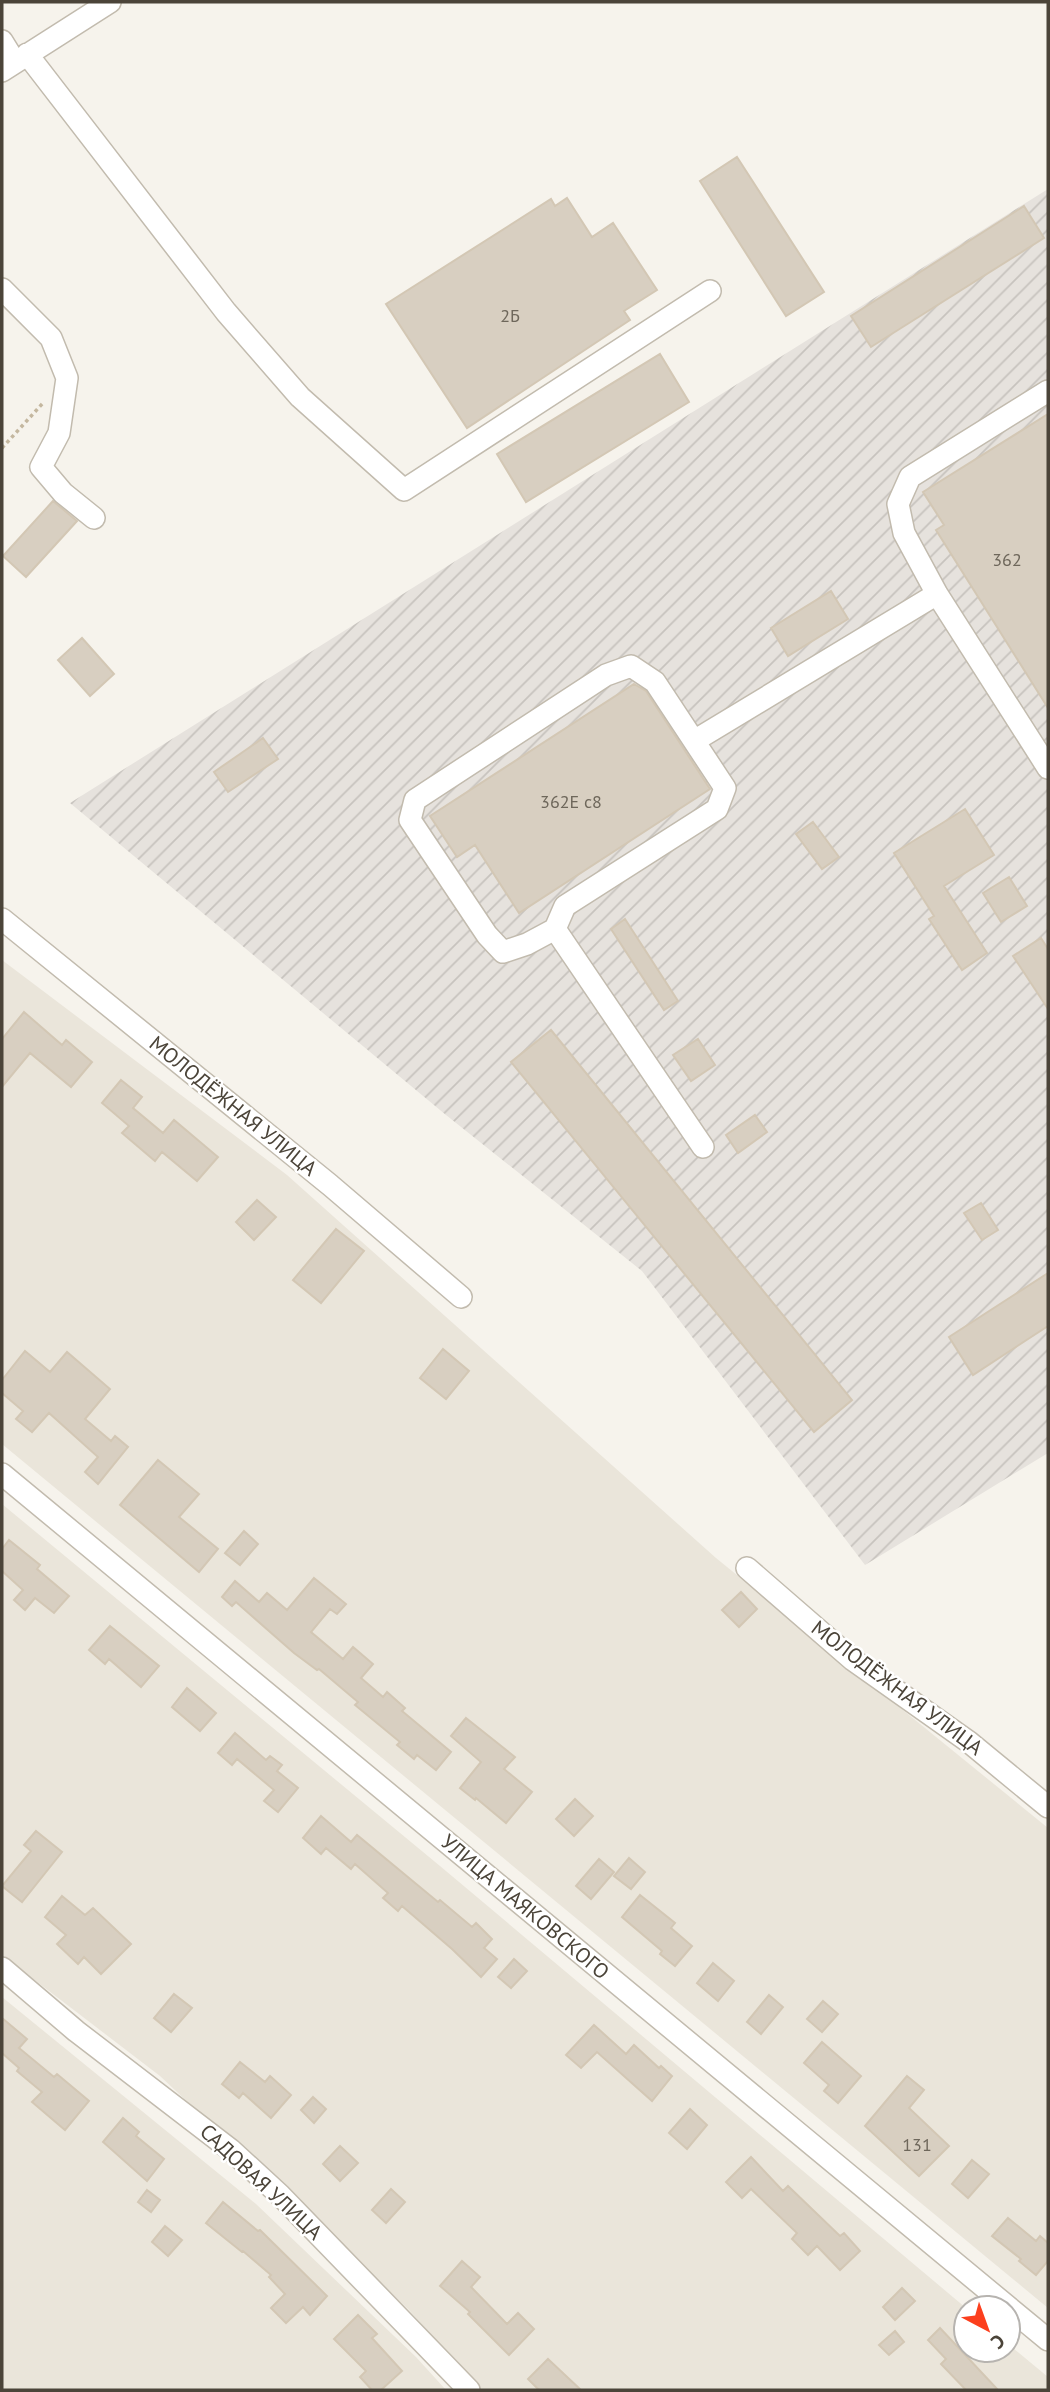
<svg xmlns="http://www.w3.org/2000/svg" width="1050" height="2392" viewBox="0 0 1050 2392" font-family="'PT Sans',sans-serif">
<style>
.residential{fill:#eae5da}
.industrial{fill:url(#industrial-furrows)}
.building{fill:#d8cfc1;stroke:#d3c7b4;stroke-width:2}
.lines{fill:none;stroke-linecap:round;stroke-linejoin:round}
.minor-casing{stroke:#c2bbae;stroke-width:24}
.path{stroke:#c4b79f;stroke-width:3.5;stroke-dasharray:3.5 3.5;stroke-linecap:butt}
.minor{stroke:#fff;stroke-width:21}
.labels{text-anchor:middle;stroke-width:5;stroke-linejoin:round;paint-order:stroke}
.number-label{font-size:18px;fill:#6e675b}
.street-label{font-size:21px;fill:#4b4439;stroke:#fff}
</style>
<defs>
<pattern id="industrial-furrows" width="10" height="10" patternUnits="userSpaceOnUse" patternTransform="scale(1.75)"><rect width="10" height="10" fill="#e6e2dd"/><path d="M-1 1l2-2M0 10L10 0M9 11l2-2" fill="none" stroke="#c7c3be"/></pattern>
</defs>
<rect width="100%" height="100%" fill="#f6f3ec"/>
<path class="residential" d="M2 960 287 1175 716 1558 1048 1828V2308L2 1444Z
M2 1504 440 1866 966 2308V2350H1008V2344L1048 2377V2390H480L408 2309 160 2076 2 1955Z
M2 1997 256 2204 416 2357 446 2390H2Z"/>
<path class="industrial" d="M1048 189V1453L865 1565 642 1271 446 1115 70 803Z"/>
<path class="building" d="M737 157 824 292 786 316 700 181Z
M567 198 592 237 613 223 657 290 624 311 630 320 467 428 386 304 551 199 555 206Z
M1024 206 1044 238 871 347 851 316Z
M660 354 689 402 526 502 497 454Z
M1048 414V708L936 530 944 525 923 492Z
M53 501 77 521 26 577 3 556Z
M831 591 848 619 788 656 771 628Z
M82 638 114 674 90 696 58 660Z
M634 684 646 691 710 789 519 913 475 845 457 857 430 816Z
M263 738 278 759 228 792 214 772Z
M965 809 994 855 944 886 987 953 962 970 929 919 934 916 894 853Z
M813 822 839 857 822 869 796 834Z
M1009 877 1027 906 1001 922 983 893Z
M625 919 678 1001 664 1010 611 929Z
M1041 938 1048 949V1009L1013 956Z
M24 1012 62 1045 66 1040 92 1062 71 1087 30 1053 2 1087V1039Z
M551 1030 852 1400 814 1432 511 1062Z
M698 1039 715 1065 691 1081 673 1055Z
M121 1080 142 1097 133 1108 163 1133 174 1120 218 1157 197 1181 162 1152 155 1161 122 1133 129 1126 102 1103Z
M755 1115 767 1132 738 1153 726 1135Z
M257 1200 276 1217 254 1240 236 1222Z
M981 1203 998 1230 982 1240 964 1213Z
M336 1229 364 1251 321 1303 293 1280Z
M1048 1273V1326L973 1375 949 1337Z
M443 1349 469 1371 446 1399 420 1378Z
M25 1351 50 1372 67 1352 110 1389 85 1419 111 1441 115 1436 128 1447 98 1484 85 1472 98 1457 49 1413 32 1432 16 1419 23 1411 2 1393V1380Z
M158 1460 199 1494 179 1517 218 1549 199 1572 120 1505Z
M244 1531 258 1544 240 1565 225 1553Z
M9 1540 40 1565 37 1569 69 1596 54 1613 35 1598 25 1610 14 1600 23 1590 2 1571V1549Z
M314 1578 346 1604 337 1614 330 1609 311 1632 343 1659 353 1647 373 1664 361 1678 383 1697 387 1692 405 1708 402 1711 451 1752 436 1770 417 1755 414 1759 397 1745 400 1742 355 1705 358 1702 319 1669 317 1670 294 1653 236 1602 232 1606 222 1597 235 1581 259 1602 267 1593 287 1610Z
M741 1592 757 1609 739 1627 722 1610Z
M110 1626 159 1666 141 1687 109 1659 105 1664 89 1650Z
M187 1688 216 1713 200 1731 172 1707Z
M466 1718 515 1757 504 1769 532 1792 506 1823 476 1798 475 1800 460 1788 481 1762 451 1736Z
M235 1733 266 1760 270 1756 282 1765 277 1771 298 1788 278 1812 264 1801 274 1790 237 1759 232 1765 218 1753Z
M575 1799 593 1816 574 1836 556 1819Z
M321 1816 351 1842 357 1835 438 1902 440 1900 472 1927 476 1923 492 1939 484 1948 497 1959 481 1977 452 1949 402 1906 398 1911 383 1898 388 1893 355 1864 351 1869 326 1848 321 1854 303 1838Z
M36 1831 62 1852 22 1902 2 1886 31 1851 24 1845Z
M629 1858 645 1872 631 1889 614 1876Z
M599 1859 614 1872 591 1899 576 1886Z
M640 1895 675 1923 671 1928 692 1946 675 1966 660 1954 662 1951 622 1917Z
M62 1896 85 1915 93 1908 131 1944 101 1974 84 1957 78 1964 57 1944 66 1935 45 1917Z
M514 1959 527 1971 511 1988 498 1977Z
M713 1963 734 1981 718 2001 697 1983Z
M174 1994 192 2008 171 2032 154 2018Z
M769 1995 783 2007 761 2034 747 2022Z
M823 2001 838 2014 822 2032 807 2019Z
M2 2018 27 2039 19 2048 54 2077 57 2074 89 2101 65 2130 32 2102 42 2092 17 2071 19 2068 2 2053Z
M594 2025 626 2054 634 2045 659 2068 661 2066 672 2076 652 2101 597 2052 581 2068 566 2055Z
M822 2042 861 2076 838 2103 824 2091 829 2085 804 2063Z
M240 2062 265 2082 270 2076 291 2095 271 2118 243 2093 239 2098 222 2084Z
M907 2076 924 2090 909 2108 949 2146 919 2176 865 2126Z
M313 2097 326 2109 314 2123 301 2110Z
M690 2109 707 2125 687 2149 669 2133Z
M123 2118 139 2132 136 2136 164 2159 147 2181 103 2142Z
M340 2146 358 2163 340 2181 323 2164Z
M751 2157 783 2191 788 2186 840 2236 844 2233 860 2251 840 2270 817 2246 808 2255 792 2239 797 2233 751 2189 742 2198 726 2182Z
M972 2160 989 2174 968 2198 952 2184Z
M391 2189 405 2202 386 2223 372 2210Z
M147 2190 160 2200 151 2212 138 2202Z
M223 2202 258 2231 260 2230 327 2296 310 2315 303 2307 286 2323 271 2308 285 2294 269 2277 271 2275 243 2251 242 2252 206 2223Z
M1008 2218 1036 2241 1040 2236 1048 2243V2261L1036 2275 1019 2261 1021 2259 992 2236Z
M165 2226 182 2240 168 2256 152 2242Z
M462 2261 480 2277 471 2287 507 2324 518 2313 534 2329 509 2355 468 2314 470 2312 440 2286Z
M902 2288 915 2301 895 2320 883 2307Z
M358 2315 377 2334 372 2338 402 2371 381 2390H372L360 2377 366 2371 334 2339Z
M940 2328 998 2390H966L941 2364 946 2359 928 2340Z
M895 2331 904 2342 889 2355 879 2345Z
M548 2359 581 2390H539L528 2379Z"/>
<g class="lines">
<g class="minor-casing">
<path id="minor" d="M2 41 15 62
M27 54 226 312 300 397 404 490 710 291
M2 71 110 2
M2 289 51 338 67 378 59 433 41 467 63 493 94 518
M1048 391 910 477 898 504 904 533 937 594 1048 768
M631 666 655 682 725 788 717 809 565 906 555 929 527 944 503 952 487 935 410 820 415 800 606 675Z
M694 741 937 594
M2 919 330 1185 461 1297
M555 929 703 1147
M2 1474 1048 2340
M747 1568 853 1660 969 1742 1048 1807
M2 1968 76 2031 231 2150 280 2195 469 2390"/>
</g>
<path class="path" d="M2 448 43 403"/>
<use href="#minor" class="minor"/>
</g>
<g class="labels">
<g class="number-label">
<text x="510" y="322">2Б</text>
<text x="1007" y="566">362</text>
<text x="571" y="808">362Е с8</text>
<text x="917" y="2151">131</text>
</g>
<g class="street-label">
<text transform="translate(233 1106) rotate(39)" y="7">МОЛОДЁЖНАЯ УЛИЦА</text>
<text transform="translate(897 1688) rotate(37)" y="7">МОЛОДЁЖНАЯ УЛИЦА</text>
<text transform="translate(525 1907) rotate(40)" y="7">УЛИЦА МАЯКОВСКОГО</text>
<text transform="translate(261 2182) rotate(43)" y="7">САДОВАЯ УЛИЦА</text>
</g>
</g>
<rect width="1050" height="2392" fill="none" stroke="#4b4439" stroke-width="7"/>
<g transform="translate(987 2329) rotate(139)"><circle r="33" fill="#ffffff" stroke="#b7b4b0" stroke-width="2"/>
<path d="M0-5L12 26L0 18L-12 26Z" fill="#fc3f1d"/>
<text y="-10" font-size="19" font-weight="bold" text-anchor="middle" fill="#4b4439">С</text>
</g>
</svg>
